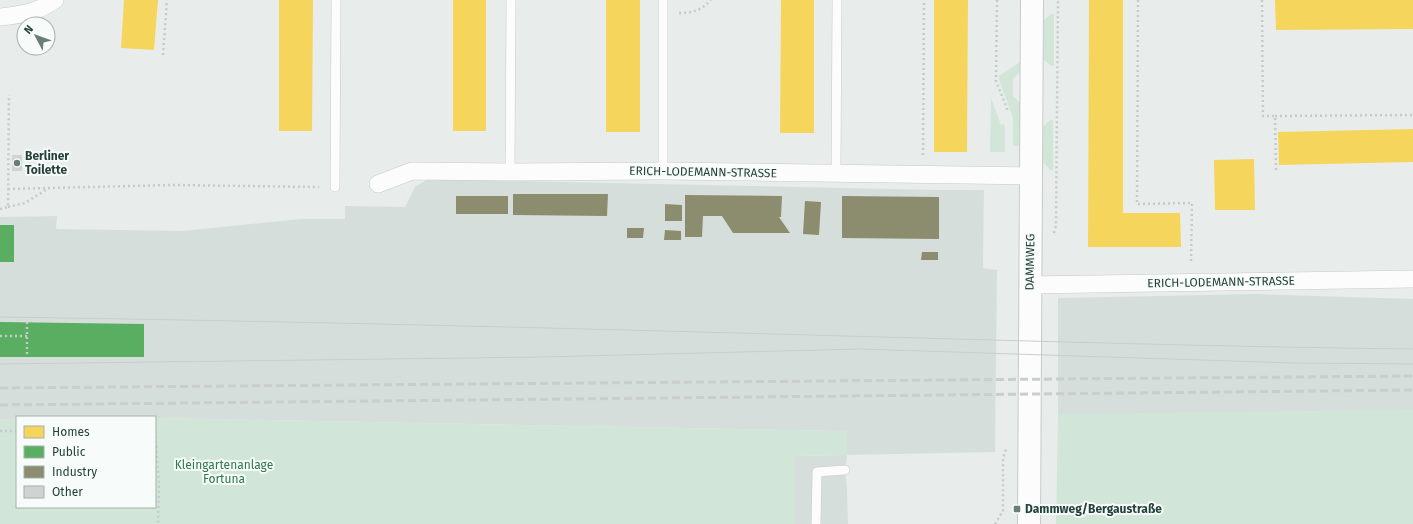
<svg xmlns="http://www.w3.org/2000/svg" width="1413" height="524" viewBox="0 0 1413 524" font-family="'Fira Sans',sans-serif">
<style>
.built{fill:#d6dedb}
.green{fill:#d1e6d8}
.homes{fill:#f6d55c}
.public{fill:#5aae61}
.industry{fill:#8c8c6e}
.building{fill:#cfd4d2}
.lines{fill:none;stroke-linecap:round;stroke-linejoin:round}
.service-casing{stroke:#c5cac8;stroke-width:10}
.minor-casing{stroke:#c5cac8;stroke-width:18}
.tertiary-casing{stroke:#c5cac8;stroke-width:24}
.path{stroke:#c3ccca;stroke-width:2.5;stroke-dasharray:2 3;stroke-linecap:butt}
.service{stroke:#fcfcfc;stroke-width:9}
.minor{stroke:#fcfcfc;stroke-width:17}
.tertiary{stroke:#fcfcfc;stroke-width:22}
.tram{stroke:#c9cdcc;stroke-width:1}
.rail{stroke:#c9cdcc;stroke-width:3;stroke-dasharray:8 4;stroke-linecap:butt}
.poi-dot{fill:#697e78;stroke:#f7fbf9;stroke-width:1.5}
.labels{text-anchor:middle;stroke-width:4;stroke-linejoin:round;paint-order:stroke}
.poi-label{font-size:12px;font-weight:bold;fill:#24423a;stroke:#f7fbf9;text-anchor:start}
.street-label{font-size:12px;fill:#24423a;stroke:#f7fbf9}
.park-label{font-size:12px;fill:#2d7a4b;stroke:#f7fbf9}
</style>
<rect width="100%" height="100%" fill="#e8edeb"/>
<path class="built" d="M428 179 939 190H984L983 268 997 270 995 452 847 455 845 471 847 488 848 524H795V456L847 455V431L155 418V417H17V419H0V217L57 216 56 229 182 231 300 219H345V206L405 207 415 187Z
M1255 294 1413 299V441L1058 448V298Z"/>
<path class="green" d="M1051 14H1054V66L1050 65 1044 60V20Z
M1020 62V72L1013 79V96L1020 103V146H1013V118L1000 82 999 76Z
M991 98 1001 125 1004 124 1005 130V152H990Z
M1050 120H1053V170H1050L1043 162V127Z
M1413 410V524H1056L1058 414Z
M155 418 847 431V455L795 456V524H0V419H17V507H155Z"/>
<path class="homes" d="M124 0H158L154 50 121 48Z
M279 0H313L312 131H279Z
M453 0H486V131H453Z
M606 0H640V132H606Z
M781 0H814V133H780Z
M934 0H968L967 152H934Z
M1089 0H1123V213H1180L1181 247H1088Z
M1275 0H1413V29L1276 30Z
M1413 129V162L1279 165 1278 132Z
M1254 159 1255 210H1215L1214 160Z"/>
<path class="public" d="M0 225H14V262H0Z
M0 322 144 324V357H0Z"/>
<path class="industry" d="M513 194H608L607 216 513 215Z
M685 195 782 196 781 217H779L790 233H733L722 216H703L702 237H685Z
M456 196H508V214H456Z
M842 196 939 197V239L842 238Z
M805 201 821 202 819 235 803 234Z
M665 204 682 205V221H665Z
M627 228H644L643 238H627Z
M665 230 681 231V240H664Z
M922 252H938V260H921Z"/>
<path class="building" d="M12 155H22V171H12Z"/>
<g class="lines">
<g class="service-casing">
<path id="service" d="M663 171V0
M510 172 511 0
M836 173 837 0
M335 187 336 0
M816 524 817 472 845 470"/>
</g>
<g class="minor-casing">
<path id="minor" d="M0 17C21 15 38 12 55 0
M378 184 412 171 510 172 663 171 1031 176
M1030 285 1413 279"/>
</g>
<g class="tertiary-casing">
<path id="tertiary" d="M1029 524 1032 0"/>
</g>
<path class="path" d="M997 0 996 81 1008 111
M1138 0 1137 204 1192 203 1191 262
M1262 0 1263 116H1275L1276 170
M679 13C693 13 702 10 711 0
M163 55 167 0
M1275 116 1413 115
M923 155 924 0
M8 189 172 185 319 187
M8 207 25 203 49 188
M0 209 8 207 9 95
M1054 233 1056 225 1058 0
M27 322V357
M0 336H27
M0 431H17
M155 431 159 485 158 524
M995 524 1003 511V459L1006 449"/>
<use href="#service" class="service"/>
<use href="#minor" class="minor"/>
<use href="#tertiary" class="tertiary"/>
<path class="tram" d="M0 317C282 321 563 328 845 336 1034 341 1224 347 1413 349
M0 364 543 357 860 349 1294 363 1413 364"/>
<path class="rail" d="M0 388 1413 376
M0 405 1413 390"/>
</g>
<g class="poi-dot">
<circle cx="17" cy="163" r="4"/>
<rect x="1013" y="505" width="8" height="8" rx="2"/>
</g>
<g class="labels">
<g class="poi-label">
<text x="25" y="160">Berliner<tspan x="25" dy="14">Toilette</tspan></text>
<text x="1025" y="513">Dammweg/Bergaustraße</text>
</g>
<g class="street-label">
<text transform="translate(703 172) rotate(1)" y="4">ERICH-LODEMANN-STRASSE</text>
<text transform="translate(1030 262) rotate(-89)" y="4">DAMMWEG</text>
<text transform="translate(1221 282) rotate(-1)" y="4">ERICH-LODEMANN-STRASSE</text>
</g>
<g class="park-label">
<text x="224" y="469">Kleingartenanlage<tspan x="224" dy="14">Fortuna</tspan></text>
</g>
</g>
<rect x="16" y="416" width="140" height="92" fill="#f7fbf9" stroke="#a3b1ad"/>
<rect x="24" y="426" width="20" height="12" fill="#f6d55c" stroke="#a3b1ad"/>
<text x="52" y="436" font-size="12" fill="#24423a">Homes</text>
<rect x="24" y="446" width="20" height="12" fill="#5aae61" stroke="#a3b1ad"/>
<text x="52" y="456" font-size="12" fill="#24423a">Public</text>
<rect x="24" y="466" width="20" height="12" fill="#8c8c6e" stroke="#a3b1ad"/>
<text x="52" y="476" font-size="12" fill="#24423a">Industry</text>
<rect x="24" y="486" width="20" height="12" fill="#cfd4d2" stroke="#a3b1ad"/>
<text x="52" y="496" font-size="12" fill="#24423a">Other</text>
<g transform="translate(36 36) rotate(311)"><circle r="19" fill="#f7fbf9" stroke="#a3b1ad"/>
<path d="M0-3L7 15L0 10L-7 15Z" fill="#697e78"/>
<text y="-6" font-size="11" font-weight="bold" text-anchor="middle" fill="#24423a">N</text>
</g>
</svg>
